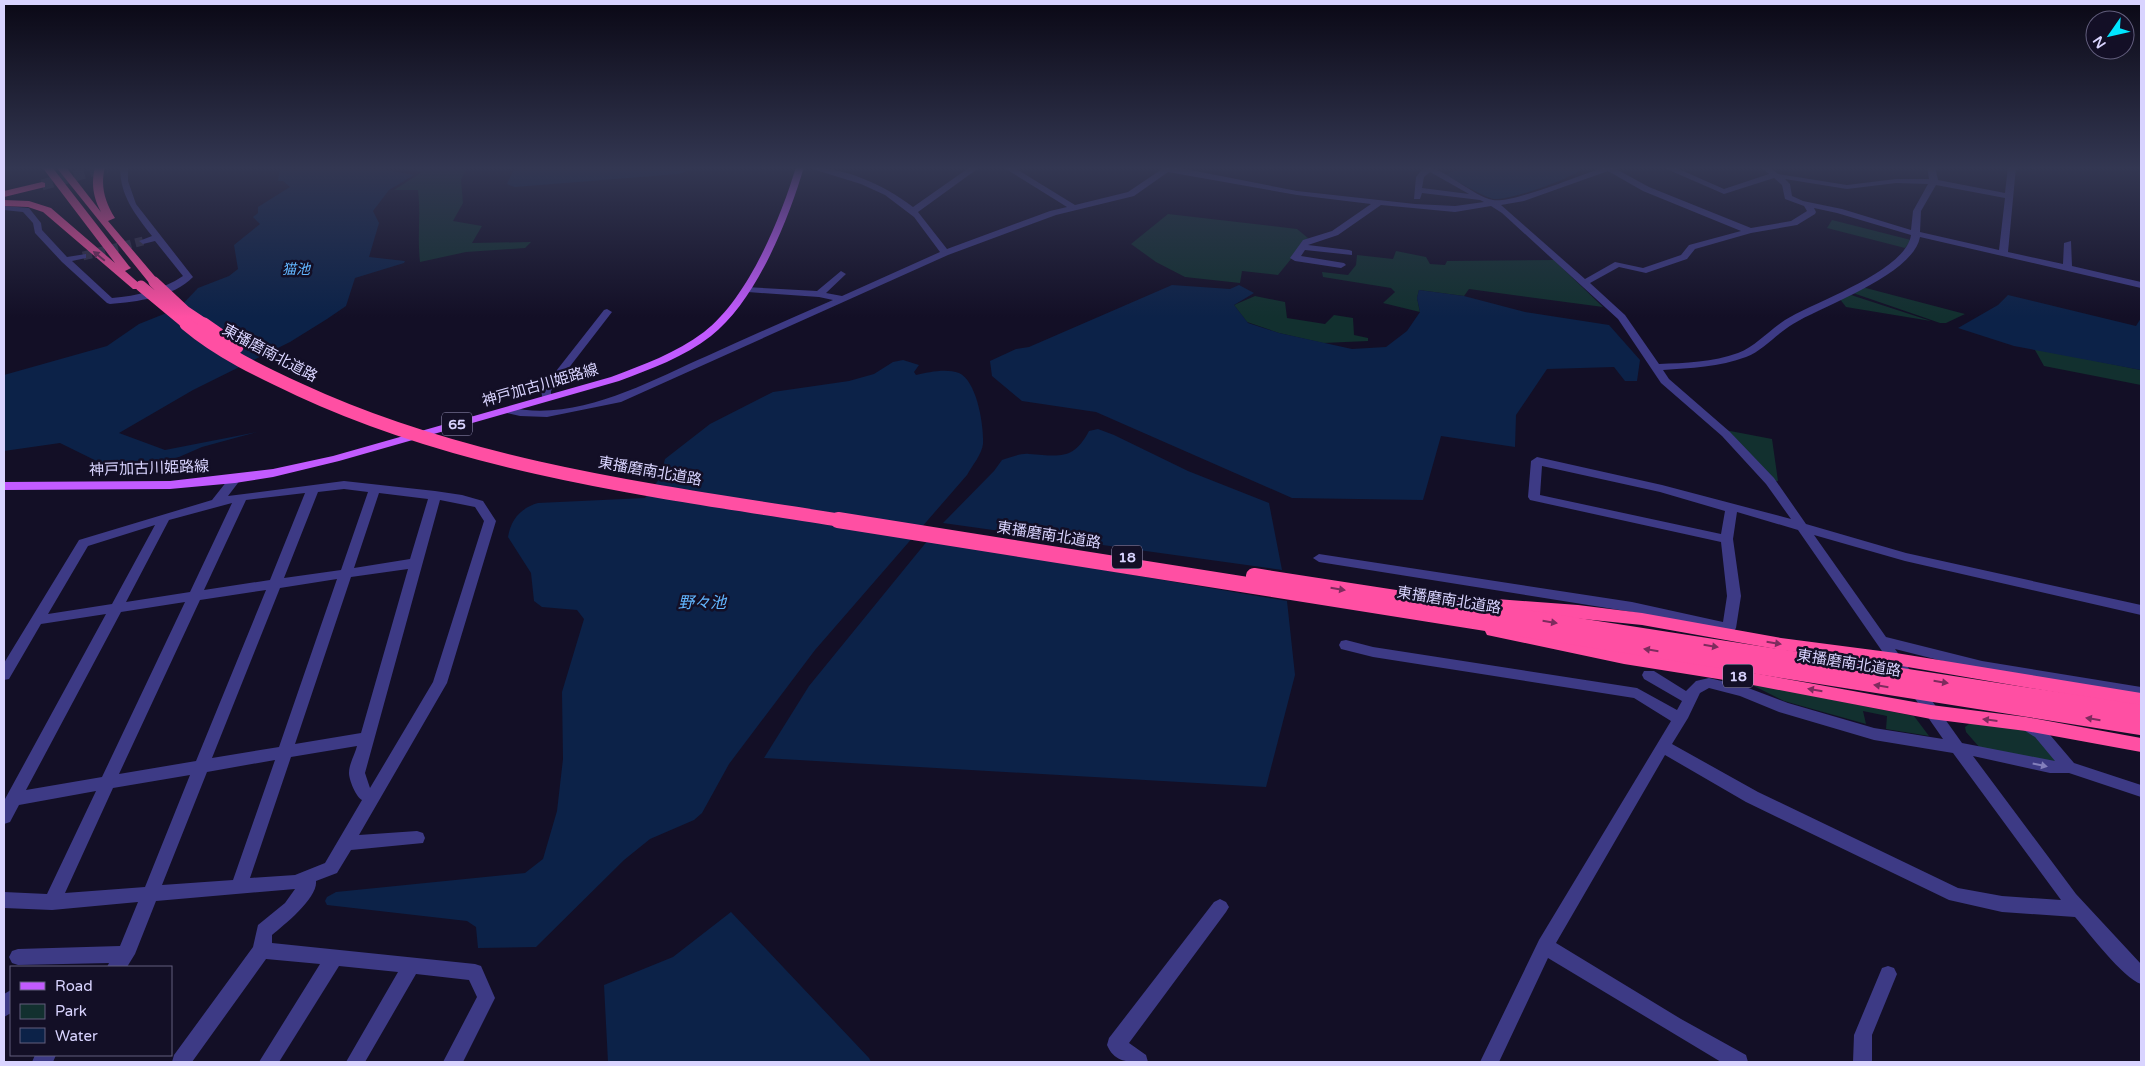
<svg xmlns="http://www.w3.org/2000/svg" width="2145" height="1066" viewBox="0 0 2145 1066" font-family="'Varela Round','Noto Sans JP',sans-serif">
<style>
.green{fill:#12302f}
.water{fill:#0c2248}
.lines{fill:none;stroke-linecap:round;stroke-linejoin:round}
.minor-tunnel{stroke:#312d47;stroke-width:9;stroke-dasharray:9 4.5;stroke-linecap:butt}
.highway-tunnel{stroke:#312d47;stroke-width:11;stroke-dasharray:11 5.5;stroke-linecap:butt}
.minor{fill:#3d3a85;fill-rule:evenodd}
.major{fill:#c25bff;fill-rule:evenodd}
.highway{fill:#ff4fa3;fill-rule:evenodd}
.highway-bridge-far2{stroke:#ff4fa3;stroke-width:11}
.highway-bridge-far1{stroke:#ff4fa3;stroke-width:13}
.highway-bridge{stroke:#ff4fa3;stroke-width:16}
.oneway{fill:#7d2c5e}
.oneway2{fill:#837fbc}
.labels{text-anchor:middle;stroke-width:5;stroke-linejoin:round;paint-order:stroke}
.far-water-label{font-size:14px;font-style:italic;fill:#62b6ff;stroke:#130f26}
.shield{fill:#130f26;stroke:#9e99be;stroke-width:1}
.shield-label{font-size:14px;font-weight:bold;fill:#d9d4ff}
.street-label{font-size:15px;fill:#d9d4ff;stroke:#130f26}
.water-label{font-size:16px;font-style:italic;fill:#62b6ff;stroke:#130f26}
</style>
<rect width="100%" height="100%" fill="#130f26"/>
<path class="green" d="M392 167H467L461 180 463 203 453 221 482 226 472 243 531 242 525 248 466 252 420 262C417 237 421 214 418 190H394L422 172Z
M1168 214 1297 229 1308 238 1278 275 1242 271 1240 283 1185 277 1156 262 1131 244Z
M1832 220 1911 240 1905 248 1827 228Z
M1396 251 1426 257 1430 264 1445 265 1447 261 1554 260 1603 307 1469 289 1464 296 1419 290 1417 298 1420 312 1383 303 1395 292 1391 288 1323 277 1322 272 1348 275 1356 265 1357 255 1393 259Z
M1862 287 1965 314 1946 323H1940L1853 293Z
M1851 295 1931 321 1846 307 1839 298Z
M1255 296 1285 302 1287 318 1325 324 1334 315 1353 318 1354 335 1368 338V341L1323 343 1279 333 1247 322 1234 305Z
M2035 350H2042L2141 370V385L2044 366Z
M1725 430 1772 439 1778 481H1774Z
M1748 683 1914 716 1929 736 1886 729 1887 716 1863 711 1866 724 1784 701Z
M1972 722 2027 731 2033 734 2059 763 1980 748 1966 732 1965 727Z"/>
<path class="water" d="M280 167H386L387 170 414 175 389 190 373 211 379 223 369 257 405 261 404 263 355 278 346 306 327 319 290 342 193 390 119 433 165 450 257 432 202 447 179 457 123 474 60 443 4 451V375L107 346 139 324 179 308 198 288 229 276 238 269 234 245 260 224 253 217 258 213V207L290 187 283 181H278Z
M515 167H702L678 174 515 187 507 184Z
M1462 167H1584C1575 178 1509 201 1494 199 1483 197 1456 180 1445 175Z
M1172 285 1230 289 1239 285 1254 293 1234 305 1248 323 1279 333 1352 349 1386 347 1407 331 1420 312 1417 298 1419 290 1464 296 1525 312 1609 325 1640 360 1637 381H1625L1614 367 1547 369 1516 415 1515 447 1441 436 1423 500 1292 498 1096 412 1022 401 992 376 990 361 1016 349 1029 347Z
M2008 295 2136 326 2141 318V370L2014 346 1958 328 1998 305Z
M903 360 919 365 914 372 916 375C929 372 946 368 959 373 977 381 984 426 983 444 982 454 972 466 967 475L815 650 729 764 702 813 694 820 650 839 624 860 536 947 478 948 476 927 467 921 327 905 325 901 327 897 336 892 525 873 543 859 557 811 563 759 562 692 584 619 577 610 542 607 534 601 531 573 508 537C511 519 521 508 538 503L645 498 660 478 665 459 710 424 773 392 849 381 874 374 893 362Z
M1098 429 1114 435 1188 471 1269 503 1282 570 943 523 994 471 1002 460C1010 458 1020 453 1029 454 1059 456 1073 461 1089 431Z
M928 540 1287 601 1295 675 1266 787 764 758 809 686Z
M731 912 869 1058 871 1062H608L604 985 673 957Z"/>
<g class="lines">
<path class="minor-tunnel" d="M83 256 143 241"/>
<path class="highway-tunnel" d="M42 185 107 167"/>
<path class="minor" d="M120 167H128V181L136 204 193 277C174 297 136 302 110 304L107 303 62 262 35 233 33 223 23 212 4 210V206L29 208 41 223 42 230 67 257 86 254V258L72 261 112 298C137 296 162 290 183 276L155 241 143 244 139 241 152 236C135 214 120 196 120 167Z
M806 167C844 167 883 184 913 207L970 167H980L918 212 947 249 1050 211 1067 207 1003 167H1013L1075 205 1128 192 1165 167H1175L1297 191 1415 204 1455 206 1484 202 1480 200 1422 193 1420 199H1414L1416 177 1424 167C1444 167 1472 196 1493 200 1511 204 1583 174 1605 167H1619L1616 169 1649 187 1751 228 1791 221 1807 211 1804 206 1785 199 1782 185 1774 178 1724 194 1662 167H1674L1724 189 1769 174 1761 167H1770L1778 174 1847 185 1896 179H1929L1927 167H1935L1938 180 2005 193 2008 167H2016L2008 252 2063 264 2064 243 2071 241 2072 266 2141 282V288L1920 237C1913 275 1824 305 1793 324 1776 334 1764 350 1746 357 1720 367 1690 368 1663 370L1669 379 1730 432 1774 478 1806 524 1906 553 2141 605V615L1905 561 1814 535 1886 637 1982 661 2141 687V697L1982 671 1895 649 1962 743 2055 761 2035 737 2022 729 2020 725 2022 721 2027 719 2045 729 2074 763 2141 785V797L2069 773H2050L1973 756 2076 894 2141 964V984C2123 978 2089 933 2075 917L2002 912 1949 900 1746 802 1665 755 1556 943 1681 1019 1746 1055 1748 1062H1721L1548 958 1499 1062H1480L1539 940 1671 721 1634 698 1373 657 1341 649 1339 645 1341 641 1346 640 1373 647 1637 688 1677 710 1682 701 1644 679 1642 675 1644 671H1654L1686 691 1696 681 1709 678 1743 686 1788 703 1874 728 1943 739 1798 530 1737 512 1733 539 1741 596 1736 628 1734 631 1729 633 1632 612 1319 562 1313 558 1319 554 1632 602 1723 622 1727 596 1721 542 1530 500 1528 497 1531 461 1537 457 1662 485 1791 519 1766 484 1722 436 1661 383 1618 319 1502 213 1491 206 1455 212 1381 205 1338 235 1308 245 1349 250 1352 251V255L1305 250 1301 256 1344 263 1346 265 1341 268 1295 261 1290 258 1303 240 1332 231 1371 204 1297 195 1168 172 1134 196 1056 215 948 255 621 402 547 417 520 416 503 412 502 410 507 407C577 423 645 383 707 356 749 337 791 318 833 300L819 297 748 292 743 289 745 287 817 291 841 271 846 274 826 293 842 296 940 252 914 217 885 195 861 184ZM1608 171 1643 191 1741 231 1689 245 1681 255 1643 268 1615 262 1585 279 1501 205 1524 201ZM1430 172 1469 194 1422 188 1424 177ZM1785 179 1847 189 1896 183 1928 184 1913 211 1911 230 1842 209 1803 201 1792 196 1790 184ZM1936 185 2005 198 1999 250 1920 232 1921 211ZM1814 208 1837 213 1911 235C1906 271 1814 302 1785 320 1768 331 1756 346 1738 353 1713 362 1685 363 1659 364L1625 315 1590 283 1619 267 1646 273 1687 259 1695 249 1751 233 1797 225 1815 214 1816 212ZM1542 466 1660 492 1725 511 1721 534 1540 495ZM1709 688 1740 696 1779 712 1874 740 1953 753 2061 900 2002 896 1958 888 1758 792 1672 744 1688 718 1700 693Z
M607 309 612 312 551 391V400H543L541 391 542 389 604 310Z
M235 475 241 479 228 496 344 481 435 491 462 495 483 501 496 521 447 683 359 835 417 831 423 833 425 838 423 843 351 850 337 873 316 881C318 898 284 925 272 935V943L475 964 481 966 495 998 463 1062H443L477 997 469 980 416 974 365 1062H346L398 972 339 966 279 1062H259L320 964 266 959 192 1062H172L174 1055 253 947 258 925 285 903 295 889 156 901 135 954 127 967H107L109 963 18 965 12 963 9 957 12 951 18 949 120 946 138 902 52 910 4 908V892L47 894 96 791 19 805 10 822 4 824 5 799 106 614 41 624 9 679 4 680V663L79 540 212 500 231 476ZM344 489 368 492 341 570 284 578 318 492ZM305 493 270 580 204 590 246 500ZM379 493 428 499 410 559 354 568ZM440 500 475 507 484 521 433 682 370 788 365 773ZM232 503 190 592 126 602 169 520ZM155 525 112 604 48 614 88 546ZM408 569 361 733 295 744 351 577ZM337 579 279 747 212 758 280 588ZM266 590 196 761 119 774 200 600ZM185 602 102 777 26 790 121 612ZM357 746C355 754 349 764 349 773 349 780 356 797 362 800L325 863 295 875 250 878 291 757ZM275 760 233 880 162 885 207 772ZM190 775 145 887 65 893 113 788Z
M1220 899 1226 902 1229 907 1226 912 1129 1043 1146 1055 1148 1062C1131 1062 1115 1064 1107 1045L1109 1038 1214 902Z
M1888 966 1894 968 1897 974 1872 1035V1062H1853L1854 1035 1882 968Z
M11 990V1013L4 1017V994Z
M35 1055H56L53 1062H32Z"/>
<path class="major" d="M796 167H804C788 221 756 301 711 336 684 357 651 369 619 381L339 461 273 477 235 483 170 489 4 490V482L170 481 273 469 333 456 611 377C643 365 676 353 704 332 748 298 780 220 796 167Z"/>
<path class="highway" d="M42 167H52L129 266 131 268 125 271 141 285V289H133L43 212 28 207 4 206V200L29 201 51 208 115 263Z
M56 167H66L101 212C93 197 91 183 95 167H105C100 186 105 202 115 218L108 221 158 280V284H150Z
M42 182 45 183V187L4 197V191Z
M1470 597 1578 605 1642 613 1781 638 1896 653 2141 693V707L1896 665 1781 650 1642 625 1464 607 1462 603 1464 599Z
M1493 625 1624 652 1737 670 1931 705 2026 717 2141 738V752L2026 731 1931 719 1737 682 1624 664 1487 635 1485 631 1487 627Z"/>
<path class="highway-bridge-far2" d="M154 282 185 311 206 325
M141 286 188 325"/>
<path class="highway-bridge-far1" d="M186 324C219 352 261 372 300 390 470 469 662 492 845 521
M204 324 237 347"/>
<path class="highway-bridge" d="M838 520 2141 727
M1254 576 2141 713"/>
</g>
<defs><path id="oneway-solid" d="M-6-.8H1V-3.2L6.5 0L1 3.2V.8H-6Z" transform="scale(1.25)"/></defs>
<g class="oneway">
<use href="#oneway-solid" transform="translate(99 256) rotate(-141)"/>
<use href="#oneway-solid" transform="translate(1338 589) rotate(9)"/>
<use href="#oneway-solid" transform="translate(1550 622) rotate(9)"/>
<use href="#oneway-solid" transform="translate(1774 643) rotate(9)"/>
<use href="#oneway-solid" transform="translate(1711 646) rotate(9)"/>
<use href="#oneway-solid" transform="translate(1651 650) rotate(-171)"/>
<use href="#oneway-solid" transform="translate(1941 682) rotate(9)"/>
<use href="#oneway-solid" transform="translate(1881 686) rotate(-171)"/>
<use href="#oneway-solid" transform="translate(1815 690) rotate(-170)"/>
<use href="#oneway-solid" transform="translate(2093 719) rotate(-171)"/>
<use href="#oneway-solid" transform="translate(1990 720) rotate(-173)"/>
</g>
<use class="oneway2" href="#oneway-solid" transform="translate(2040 765) rotate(12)"/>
<linearGradient id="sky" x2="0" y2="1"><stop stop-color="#0a0815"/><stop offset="0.53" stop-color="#333752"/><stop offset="1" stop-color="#333752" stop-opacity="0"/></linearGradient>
<rect width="2145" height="317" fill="url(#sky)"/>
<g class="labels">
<g class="far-water-label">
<text x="296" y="274">猫池</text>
</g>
<g class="shield">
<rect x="442" y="412.5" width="30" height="23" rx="4"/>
<rect x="1112" y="545.5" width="30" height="23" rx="4"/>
<rect x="1723" y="664.5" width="30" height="23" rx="4"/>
</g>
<g class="shield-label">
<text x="457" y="429">65</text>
<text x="1127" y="562">18</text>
<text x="1738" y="681">18</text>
</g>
<g class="street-label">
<text transform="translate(270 353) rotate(28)" y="5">東播磨南北道路</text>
<text transform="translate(540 385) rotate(-16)" y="5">神戸加古川姫路線</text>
<text transform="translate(149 468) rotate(-2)" y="5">神戸加古川姫路線</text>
<text transform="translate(650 471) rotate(10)" y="5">東播磨南北道路</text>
<text transform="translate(1049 535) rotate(9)" y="5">東播磨南北道路</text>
<text transform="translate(1449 600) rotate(9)" y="5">東播磨南北道路</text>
<text transform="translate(1849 663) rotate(9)" y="5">東播磨南北道路</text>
</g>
<g class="water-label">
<text x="702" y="608">野々池</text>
</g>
</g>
<rect width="2145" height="1066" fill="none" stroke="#d9d4ff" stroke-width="10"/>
<rect x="10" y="966" width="162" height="90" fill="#130f26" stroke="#625e7d"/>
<rect x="20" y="982" width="25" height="8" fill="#c25bff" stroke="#625e7d"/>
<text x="55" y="991" font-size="15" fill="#d9d4ff">Road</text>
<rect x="20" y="1004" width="25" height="15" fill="#12302f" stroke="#625e7d"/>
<text x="55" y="1016" font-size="15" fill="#d9d4ff">Park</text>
<rect x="20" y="1028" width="25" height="15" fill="#0c2248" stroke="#625e7d"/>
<text x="55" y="1041" font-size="15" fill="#d9d4ff">Water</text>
<g transform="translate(2110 35) rotate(236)"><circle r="24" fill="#130f26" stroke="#625e7d"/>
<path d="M0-4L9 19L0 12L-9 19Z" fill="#00e5ff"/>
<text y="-8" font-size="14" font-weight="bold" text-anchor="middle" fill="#d9d4ff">N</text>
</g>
</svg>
